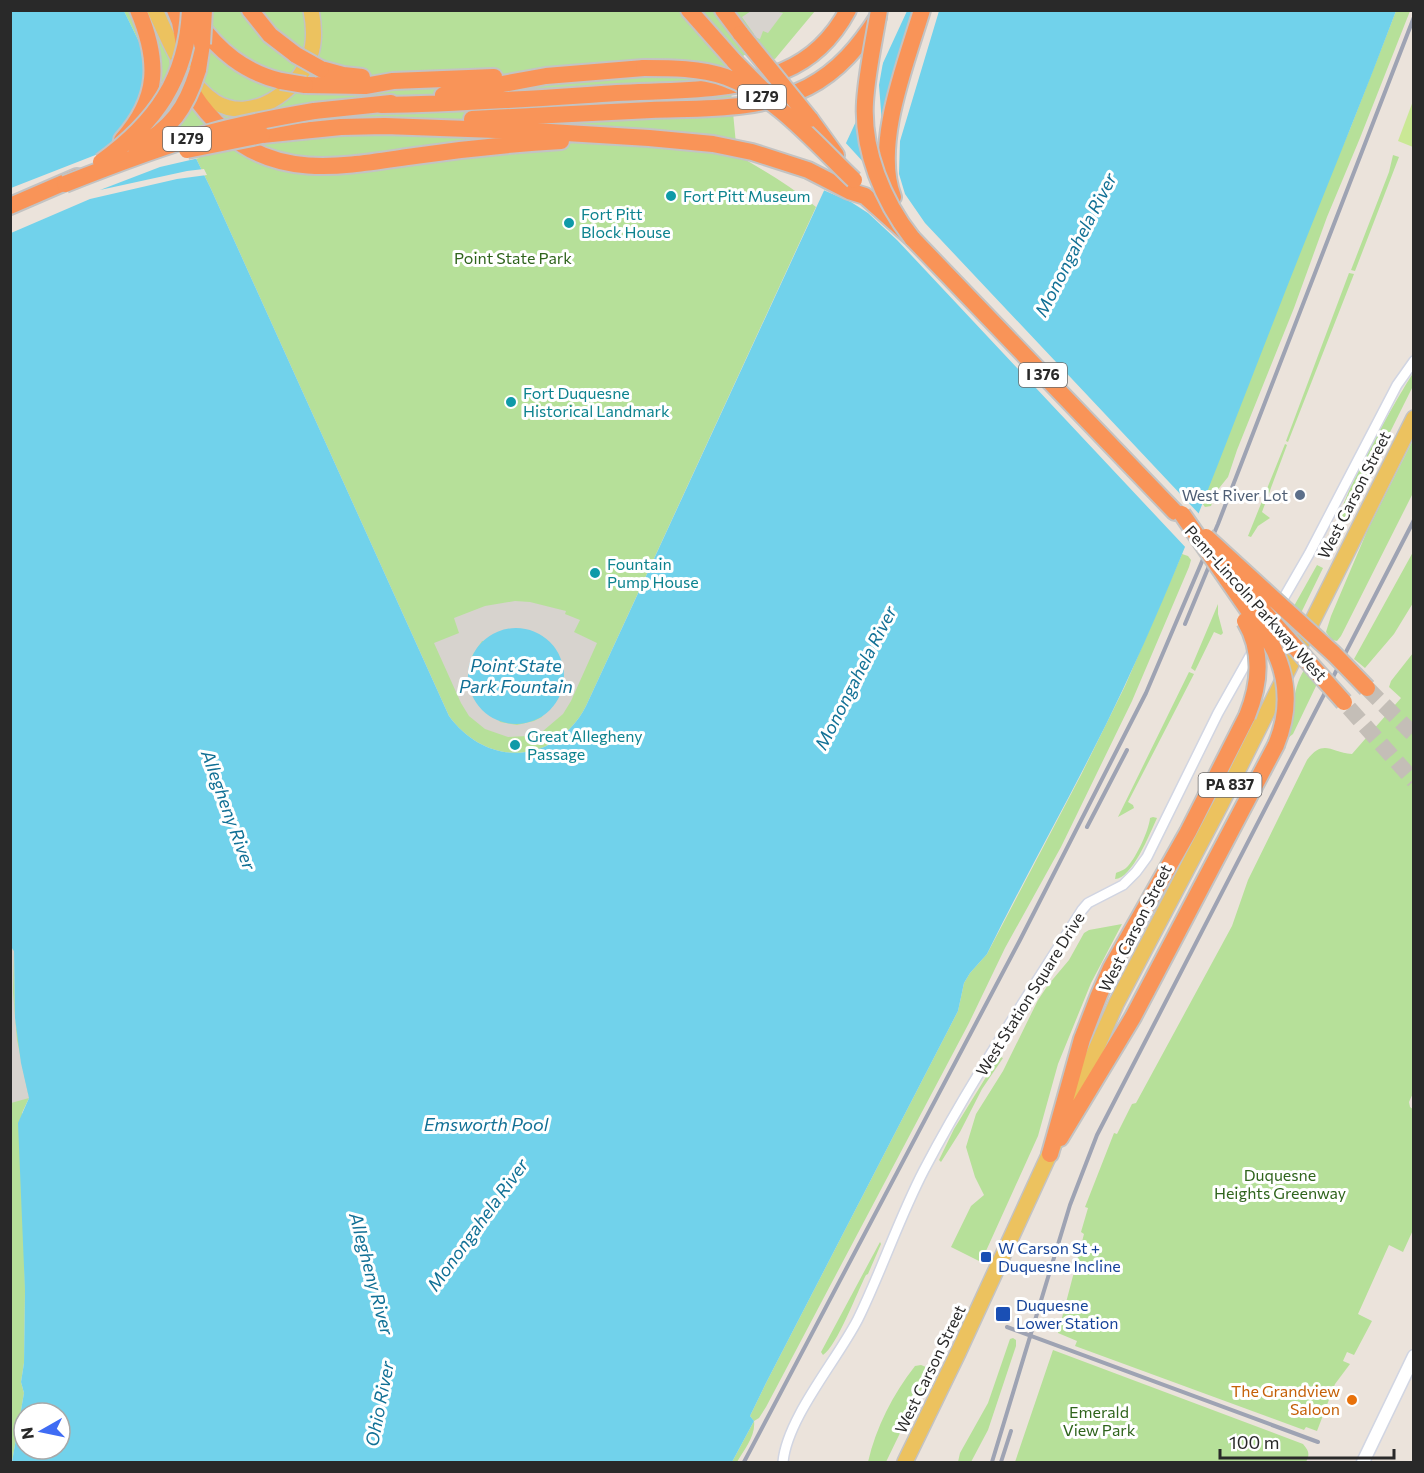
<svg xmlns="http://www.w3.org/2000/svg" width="1424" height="1473" viewBox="0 0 1424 1473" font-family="Commissioner,sans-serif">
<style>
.green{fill:#b6e099}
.pitch{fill:#cae895}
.plaza{fill:#d7d3ce;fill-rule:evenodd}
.water{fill:#71d2eb;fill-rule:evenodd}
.pier{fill:#ebe3db}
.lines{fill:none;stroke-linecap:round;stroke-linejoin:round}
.motorway-tunnel{stroke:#c4beb7;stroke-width:16;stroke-dasharray:16 8;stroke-linecap:butt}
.minor-casing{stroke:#d1d5e2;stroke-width:12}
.tertiary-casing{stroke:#d1d5e2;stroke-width:15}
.primary-casing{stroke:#c3c3c3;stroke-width:18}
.motorway-casing{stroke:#c3c3c3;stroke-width:20}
.minor{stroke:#fff;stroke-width:9}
.tertiary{stroke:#fff;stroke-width:12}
.primary{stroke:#ecc25f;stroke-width:15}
.motorway{stroke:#f99458;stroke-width:16}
.rail{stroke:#9ea3b3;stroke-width:4}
.motorway-bridge-casing{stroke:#c3c3c3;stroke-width:20;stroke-linecap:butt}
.motorway-bridge{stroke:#f99458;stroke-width:16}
.culture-dot{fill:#0f9aa8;stroke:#fff;stroke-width:2}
.service-dot{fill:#5c6f8a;stroke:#fff;stroke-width:2}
.transit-dot{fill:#1a4fb4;stroke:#fff;stroke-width:2}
.food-dot{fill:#e8710a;stroke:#fff;stroke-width:2}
.labels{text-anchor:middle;stroke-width:6;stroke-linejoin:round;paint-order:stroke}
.shield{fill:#fff;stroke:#696969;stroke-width:1.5}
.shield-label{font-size:15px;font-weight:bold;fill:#292929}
.culture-label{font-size:16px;fill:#0d838f;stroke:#fff;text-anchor:start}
.park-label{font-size:16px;fill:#2f641c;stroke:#fff}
.service-label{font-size:16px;fill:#4e5e75;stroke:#fff;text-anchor:end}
.street-label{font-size:16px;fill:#292929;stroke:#fff}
.transit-label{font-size:16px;fill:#164399;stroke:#fff;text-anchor:start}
.food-label{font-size:16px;fill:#c56008;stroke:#fff;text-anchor:end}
.water-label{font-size:18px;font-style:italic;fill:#117095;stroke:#fff}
</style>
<rect width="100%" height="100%" fill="#ebe3db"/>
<path class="green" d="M124 11H815L775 59 744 55 730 80 737 155C765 171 791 186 816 207L586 706C556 764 488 769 449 716L211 189Z
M1396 11H1410L1360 138 1327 217 1294 308 1237 450 1228 477 1216 492 1211 506 1205 507 1202 503 1316 209 1350 129Z
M1393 155 1399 157 1355 271 1351 270 1389 172Z
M1349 273 1354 274 1288 442 1286 441Z
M1413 373V386L1335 543C1329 514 1395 402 1413 373Z
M1413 440V493L1341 636 1337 641 1332 640 1326 632 1331 616 1368 529Z
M1285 444 1287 445 1262 512 1270 518 1258 526 1251 537 1248 536Z
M1413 552V603L1394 634 1365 668 1354 659Z
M1182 554 1188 556 1191 560 1189 567 1132 701 1061 847 1005 948 969 1023 766 1407 759 1418 754 1421C756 1436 744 1450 737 1462H732L754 1421 750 1416 766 1383 958 1011 964 983 970 973 987 954 1081 775 1125 686Z
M1317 565 1323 568 1301 613 1294 606Z
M1218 604V614L1223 633 1221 635 1214 632 1195 671 1191 668Z
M1413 653 1414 1091 1409 1102 1410 1107 1414 1110 1413 1230 1403 1252 1389 1245 1358 1314 1372 1321 1354 1355 1347 1352 1343 1361 1350 1364 1335 1384 1317 1431 1306 1427 1304 1430 1075 1346 1077 1341 1058 1333 1084 1234 1081 1232 1088 1208 1085 1207 1114 1133 1117 1134 1132 1104 1136 1103 1232 926 1248 880 1307 760C1324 738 1331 753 1352 754L1401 698 1389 687 1391 681Z
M1304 670 1317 684 1293 734 1288 738C1294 715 1291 691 1304 670Z
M1189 672 1194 674 1128 802 1133 805 1134 808 1118 817Z
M1153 817 1157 818C1150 833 1132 879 1115 879L1116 873C1120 871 1125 870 1128 866 1137 856 1149 830 1150 818Z
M1122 924 1091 983 1058 1064 1038 1136 981 1262 951 1247 971 1206 984 1195 975 1177 966 1147 976 1114 1003 1071 1038 1000 1048 985 1069 960 1084 933 1089 930Z
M10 947 14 951 15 1018 29 1098 22 1113 25 1291 24 1363 21 1382 24 1393 12 1462H10Z
M999 1056 1003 1058 982 1089 960 1132 941 1162 939 1160 954 1129Z
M880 1242 881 1244 868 1274 866 1275C857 1292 837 1346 823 1355L821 1352Z
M1013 1338 1016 1340V1346L988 1430 971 1462H958L960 1453 988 1403 1010 1339Z
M1053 1350 1303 1444C1309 1451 1310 1454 1306 1462H1015Z
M921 1365 931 1369 886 1462H868C876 1427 893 1394 915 1366Z"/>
<path class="pitch" d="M1413 101V147L1398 141Z"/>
<path class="plaza" d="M751 11H775L783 13 768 33 763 31 760 39 754 37V34L742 17Z
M515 601 530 602 566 611 565 614 580 620 574 632 597 643 571 701 563 714 543 731 527 736 508 737 485 729 469 716 461 703 434 643 459 633 454 618 485 606ZM482 641 554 648 559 655 542 717 534 721 517 725 500 722 468 674 472 656Z
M10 947 14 951 13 992 17 1040 29 1098 11 1103Z"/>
<path class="water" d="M11 11H124L211 189 449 716C488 769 556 764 586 706L907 11H1396C1357 115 1313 219 1273 323 1225 445 1180 568 1124 687 1082 777 1031 864 987 954L970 973 964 983 958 1011 766 1383 750 1416 754 1421 732 1462H12L24 1393 21 1382 24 1363 25 1291 18 1123 29 1098 21 1063 15 1018 14 951 11 947ZM24 1413H60V1449H24Z
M468 676a48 48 0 1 1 96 0a48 48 0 1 1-96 0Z"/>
<path class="pier" d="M915 11H939L900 141 899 174 905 194 925 223 1201 516 1188 550 897 240 868 213 851 202 821 189 843 140 866 165 856 128 857 112 885 51 879 85 882 124Z
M146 50 181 122 157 145 187 133 199 158 160 167 100 190 187 171 204 169 207 175 177 179 90 199 11 233V188L98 154 122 136 143 101Z"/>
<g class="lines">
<path class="motorway-tunnel" d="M1367 688 1414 735
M1349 708 1414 781"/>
<g class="minor-casing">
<path id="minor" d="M1279 606 1309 554 1397 385 1414 361
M783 1462C787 1418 837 1360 858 1319 882 1270 899 1218 924 1170 971 1080 1028 996 1082 910L1088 903 1123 885 1136 872 1147 857 1218 713 1254 649"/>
</g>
<g class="tertiary-casing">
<path id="tertiary" d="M1363 1462 1414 1356"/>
</g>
<g class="primary-casing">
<path id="primary" d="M155 10C169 40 186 84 215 102 251 124 298 92 310 56 315 42 314 25 311 10
M1067 1115 1116 1004 1221 804 1414 418
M905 1462 958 1353 1055 1142"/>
</g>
<g class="motorway-casing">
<path id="motorway" d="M175 10 180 22 184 44
M250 10 270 35 296 55
M689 10 735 62
M723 10 741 34
M197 21C219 51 244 72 281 81
M179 61C184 72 188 85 194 95 203 110 215 122 227 133 281 181 350 165 415 156 463 149 513 144 561 141
M321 69 343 75 362 77
M198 70 202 44
M305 85 365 86 393 81 494 77
M443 95 546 76 644 68
M381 105C460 104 539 98 617 93 671 90 732 93 783 71 812 59 833 38 848 10
M314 111 391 103
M472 119C532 116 591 113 651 110 702 108 761 111 808 87 839 71 860 45 878 17
M810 119 836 155
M262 135 341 127 385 126 550 132 649 138 713 144 752 152 808 170 849 191 865 196 912 238 1175 512
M122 140C160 98 159 60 138 10
M893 197C873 145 906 63 922 10
M10 206 77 177
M1060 1138 1133 1017 1276 745
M1050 1154 1082 1039 1099 995 1111 968 1188 832 1247 716"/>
</g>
<use href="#minor" class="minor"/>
<use href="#tertiary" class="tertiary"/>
<use href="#primary" class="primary"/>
<use href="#motorway" class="motorway"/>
<path class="rail" d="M1185 624 1209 566
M1087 827 1127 750
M1007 1327 1318 1442
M744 1462 1020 940 1146 693 1218 524 1414 17
M992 1462 1070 1205 1097 1135 1414 520
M1001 1462 1011 1431"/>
<g class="motorway-bridge-casing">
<path id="motorway-bridge" d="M879 10C874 41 867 71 865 102 862 150 883 201 912 238
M741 34 810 119
M202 44 204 10
M296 55 321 69
M735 62 762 89
M644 68C671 68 700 68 726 77 775 95 817 145 854 180
M281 81 305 85
M136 148C171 129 186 109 198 70
M187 150 262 135
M101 162C155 123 187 79 190 10
M65 184C113 165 160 147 209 133 244 123 279 117 314 111
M1182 514 1269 640C1288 673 1291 709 1276 745
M1206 537 1334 654 1367 688
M1247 593 1344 702
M1245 621C1263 651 1260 684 1247 716"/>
</g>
<use href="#motorway-bridge" class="motorway-bridge"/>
</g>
<g class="culture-dot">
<circle cx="671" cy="196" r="6"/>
<circle cx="569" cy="223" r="6"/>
<circle cx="511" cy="402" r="6"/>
<circle cx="595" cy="573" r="6"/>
<circle cx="515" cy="745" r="6"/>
</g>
<circle class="service-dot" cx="1300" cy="495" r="6"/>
<g class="transit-dot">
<rect x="980" y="1251" width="12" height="12" rx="3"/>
<rect x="995" y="1306" width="16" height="16" rx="3"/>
</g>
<circle class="food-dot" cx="1352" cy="1400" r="6"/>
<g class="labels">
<g class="shield">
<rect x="738" y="85" width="48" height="24" rx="4.5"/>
<rect x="163" y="127" width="48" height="24" rx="4.5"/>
<rect x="1019" y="363" width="48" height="24" rx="4.5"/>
<rect x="1198.5" y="773" width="63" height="24" rx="4.5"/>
</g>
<g class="shield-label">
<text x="762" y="102">I 279</text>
<text x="187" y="144">I 279</text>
<text x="1043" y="380">I 376</text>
<text x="1230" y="790">PA 837</text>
</g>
<g class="culture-label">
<text x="683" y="202">Fort Pitt Museum</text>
<text x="581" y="220">Fort Pitt<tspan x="581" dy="18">Block House</tspan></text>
<text x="523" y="399">Fort Duquesne<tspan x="523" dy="18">Historical Landmark</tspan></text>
<text x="607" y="570">Fountain<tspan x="607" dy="18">Pump House</tspan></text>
<text x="527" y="742">Great Allegheny<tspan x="527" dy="18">Passage</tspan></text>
</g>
<g class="park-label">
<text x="513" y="264">Point State Park</text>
<text x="1280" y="1181">Duquesne<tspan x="1280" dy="18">Heights Greenway</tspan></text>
<text x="1099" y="1418">Emerald<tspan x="1099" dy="18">View Park</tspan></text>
</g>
<g class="service-label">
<text x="1288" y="501">West River Lot</text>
</g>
<g class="street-label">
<text transform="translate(1354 495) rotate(-63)" y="6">West Carson Street</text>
<text transform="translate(1256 603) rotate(48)" y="6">Penn-Lincoln Parkway West</text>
<text transform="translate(1135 928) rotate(-63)" y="6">West Carson Street</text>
<text transform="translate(1030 994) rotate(-58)" y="6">West Station Square Drive</text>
<text transform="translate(930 1369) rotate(-64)" y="6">West Carson Street</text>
</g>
<g class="transit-label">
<text x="998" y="1254">W Carson St +<tspan x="998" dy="18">Duquesne Incline</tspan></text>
<text x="1016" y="1311">Duquesne<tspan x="1016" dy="18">Lower Station</tspan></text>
</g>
<g class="food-label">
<text x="1340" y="1397">The Grandview<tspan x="1340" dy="18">Saloon</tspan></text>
</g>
<g class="water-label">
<text transform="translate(1076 245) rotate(-63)" y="6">Monongahela River</text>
<text x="516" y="672">Point State<tspan x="516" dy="21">Park Fountain</tspan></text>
<text transform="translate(856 678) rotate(-63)" y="6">Monongahela River</text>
<text transform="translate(228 810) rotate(70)" y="6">Allegheny River</text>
<text x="486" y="1131">Emsworth Pool</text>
<text transform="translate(478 1225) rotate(-54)" y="6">Monongahela River</text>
<text transform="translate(371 1274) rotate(75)" y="6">Allegheny River</text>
<text transform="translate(380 1404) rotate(-79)" y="6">Ohio River</text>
</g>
</g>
<rect width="1424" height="1473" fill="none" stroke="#292929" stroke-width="24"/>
<g transform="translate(42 1431) rotate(261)"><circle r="28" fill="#ffffff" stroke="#a9a9a9" stroke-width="1.5"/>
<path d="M0-4.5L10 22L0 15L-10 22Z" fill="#3f6cf4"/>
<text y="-9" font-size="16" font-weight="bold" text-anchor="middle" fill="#292929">N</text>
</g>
<path d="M1220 1449v9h174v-9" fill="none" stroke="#292929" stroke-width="3"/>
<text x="1229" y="1449" font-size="18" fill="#292929" stroke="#ffffff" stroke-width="4.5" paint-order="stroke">100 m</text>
</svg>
